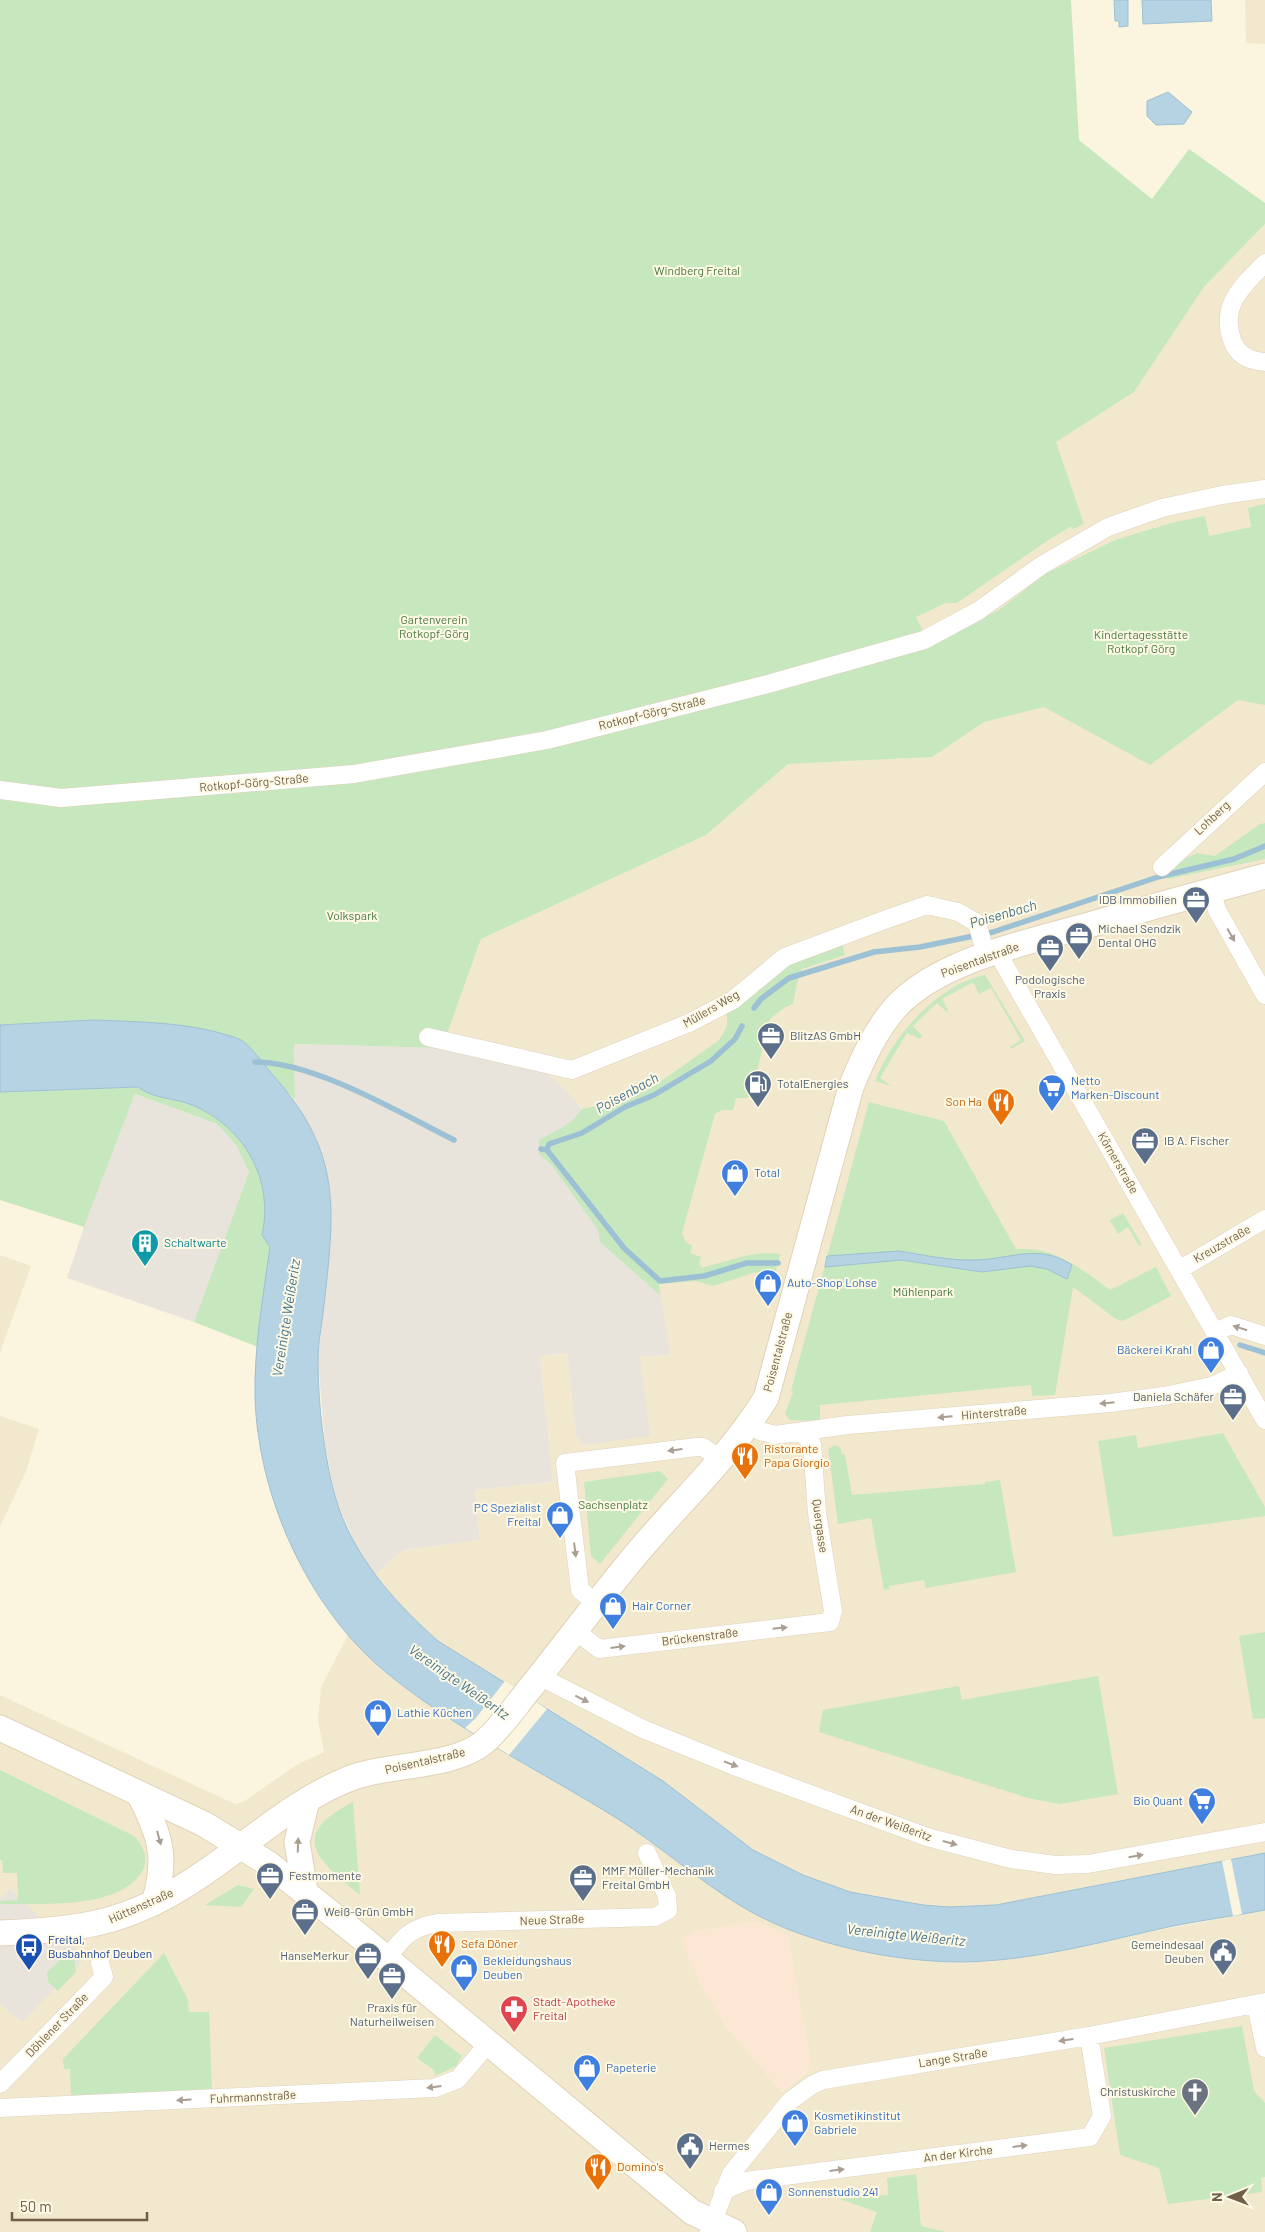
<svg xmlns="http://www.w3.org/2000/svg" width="1265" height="2232" viewBox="0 0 1265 2232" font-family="Barlow,sans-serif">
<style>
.residential{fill:#f2e8ce;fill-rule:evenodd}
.commercial{fill:#fbe7d3}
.industrial{fill:#e9e4db}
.green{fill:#c7e7bf}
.water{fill:#b5d3e3;stroke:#9cc0d4}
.pier{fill:#fbf5df}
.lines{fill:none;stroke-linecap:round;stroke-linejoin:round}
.stream{stroke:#9cc0d4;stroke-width:5.5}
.street-casing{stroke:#ded2bc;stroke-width:19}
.secondary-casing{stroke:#e0d2b7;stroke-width:27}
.street{stroke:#fff;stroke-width:18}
.secondary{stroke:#fff;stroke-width:25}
.oneway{fill:#a99e91}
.labels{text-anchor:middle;stroke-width:4;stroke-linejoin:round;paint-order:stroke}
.park-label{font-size:12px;fill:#497a44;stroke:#fef9e5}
.street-label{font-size:12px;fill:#705e48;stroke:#fef9e5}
.service-label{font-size:12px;fill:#4e5e75;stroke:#fef9e5;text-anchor:start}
.shop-label{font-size:12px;fill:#366cbe;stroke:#fef9e5;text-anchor:start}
.food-label{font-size:12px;fill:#c56008;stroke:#fef9e5;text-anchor:start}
.culture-label{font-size:12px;fill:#0d838f;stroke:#fef9e5;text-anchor:start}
.transit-label{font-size:12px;fill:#164399;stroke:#fef9e5;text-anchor:start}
.health-label{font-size:12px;fill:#be3a42;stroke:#fef9e5;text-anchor:start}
.worship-label{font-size:12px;fill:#5b616d;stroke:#fef9e5;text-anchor:end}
.water-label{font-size:14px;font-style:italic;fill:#497790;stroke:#fef9e5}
</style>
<rect width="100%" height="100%" fill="#fbf5df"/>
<path class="residential" d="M1245 0H1265V44L1246 43Z
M1265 224V1853L996 1905 949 1907 923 1905 850 1892 804 1875 753 1850 663 1781 438 1641 406 1613 375 1575 403 1550 480 1540 475 1490 553 1482 540 1356 567 1353 576 1436 640 1357 669 1355 657 1268 582 1108 569 1093 545 1071 442 1048 481 939 706 835 788 764 932 757 930 645 916 617 946 603H957L1050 539 1072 527 1084 524 1055 442 1134 392 1204 287Z
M0 1255 31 1266 0 1353Z
M0 1416 39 1429 27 1469 0 1527Z
M348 1635 385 1672 415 1695 465 1729 620 1820 744 1908 773 1922 836 1945 900 1957 932 1961 990 1962 1265 1910V2232H0V1695L235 1804 243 1802 298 1764 324 1752 318 1720 321 1687ZM754 1921 787 1935 812 2068 782 2092 725 2025 682 1940 693 1932Z"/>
<path class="commercial" d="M754 1921 788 1935 812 2068 804 2073 782 2092 725 2025 700 1983 681 1940 693 1932Z"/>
<path class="industrial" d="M294 1044 442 1048 545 1071 569 1093 582 1109 570 1123 657 1268 670 1355 640 1357 650 1436 584 1445 576 1436 567 1353 540 1356 553 1482 475 1490 480 1540 403 1550 375 1575 357 1548 335 1497 325 1444 318 1361 331 1235 317 1140 295 1100Z
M135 1094 217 1124 236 1145 249 1172 194 1322 67 1278 84 1227Z
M10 1889 85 1958 22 2022 0 2004V1899Z"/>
<path class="green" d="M0 0H1071L1079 140 1152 199 1189 149 1265 203V224L1204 287 1134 392 1056 442 1084 524 1073 529 1071 527 1050 539 957 603H946L916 617 930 645 999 610 1045 574 1115 540 1171 523 1205 516 1209 536 1251 527 1248 508 1265 504V705L1238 700 1150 765 1044 707 984 722 932 757 788 764 706 835 481 939 442 1048 294 1044 295 1100 242 1040 93 1020 0 1025Z
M1265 823V859L1168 879 1166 868 1197 853 1215 856 1260 824Z
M842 943 845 955 802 969 797 983 793 1004 784 1008 770 1019 751 1095 747 1098H736L733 1110H722L715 1114 682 1233 686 1242 692 1246 690 1253 701 1257 699 1263 702 1268C728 1261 753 1250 780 1254L776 1271 753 1273 713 1286 696 1281 659 1284 660 1295 600 1242 598 1230 551 1164 539 1154V1140L570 1123 582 1109 601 1105 648 1089 670 1075 719 1040 727 1026V1009L788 959Z
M985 975 1025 1041 1011 1049 1010 1047 1021 1040 991 988 979 994 973 982 942 999 948 1010 947 1012 937 1003 913 1026 922 1036 920 1039 907 1033 880 1078 891 1086 875 1081C892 1037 937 985 985 975Z
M138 1087C153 1099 175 1098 192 1105 245 1127 274 1180 262 1235L270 1247 258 1347 194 1322 249 1172 236 1145 217 1124 135 1094 84 1227 0 1200V1092Z
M869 1102 944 1121 1016 1249C1054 1246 1080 1268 1110 1290L1156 1267 1171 1296 1123 1321 1116 1319 1073 1287 1055 1395 1032 1396 1031 1385 820 1405V1421L790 1420 785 1414 793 1392 791 1391 800 1357Z
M1123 1213 1142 1245 1139 1246 1128 1227 1118 1234 1110 1220Z
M1223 1433 1265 1507V1516L1113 1537 1098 1441 1136 1435 1138 1448Z
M835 1445 840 1447 842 1454 845 1455 852 1495 985 1484V1482L1000 1480 1016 1572 926 1588 924 1580 889 1586V1589L884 1590 871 1518 838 1524 828 1449Z
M660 1471 668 1479 600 1564 591 1556 584 1482Z
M1265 1632V1718L1253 1719 1239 1636Z
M1098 1676 1118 1794 1060 1804 1028 1798 819 1732 823 1710 959 1686 962 1700Z
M0 1770 134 1836C143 1845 149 1858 143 1870 121 1911 37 1903 0 1904V1901L18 1900 17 1873H3L2 1860H0Z
M353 1802 360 1895C317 1860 287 1836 353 1802Z
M238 1885 254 1889 241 1907 205 1905Z
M164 1953 188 2000 189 2012H209L212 2089 71 2098 70 2069H64L63 2059Z
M74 1958 76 1972 58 1991 48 1982 47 1972 61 1959Z
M1242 2026 1254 2091 1265 2103V2177L1261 2178 1262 2192 1168 2204 1159 2168 1120 2155 1104 2048Z
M435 2035 462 2056 456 2066 435 2076 434 2070 417 2058Z
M916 2174 921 2226 946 2232H870L877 2212 839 2199 888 2195 887 2178Z"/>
<path class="water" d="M1114 0H1128V26L1119 27V21H1115Z
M1142 0H1211L1212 21 1143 24Z
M1168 92 1192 112 1184 124 1156 125 1147 116V101Z
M93 1020C142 1022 193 1022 239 1039 248 1042 265 1066 273 1075 342 1153 335 1207 324 1305 322 1323 318 1343 318 1362 318 1402 324 1457 335 1496 352 1555 393 1601 438 1641L663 1781 753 1850 803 1875 850 1892 923 1905 949 1907 996 1905 1265 1853V1910C1234 1916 1203 1920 1173 1926 1094 1943 1014 1967 933 1961 870 1957 795 1939 741 1906 698 1880 660 1846 618 1819 541 1771 458 1731 388 1674 309 1610 258 1498 255 1397 254 1348 263 1297 270 1247L262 1235C274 1180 245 1127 192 1105 175 1098 153 1099 138 1087L0 1092V1025Z
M899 1251C924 1255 951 1261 976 1260 1012 1259 1038 1243 1072 1265L1067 1279 1047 1269 1030 1266 982 1272 901 1260 825 1267 827 1256Z"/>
<path class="pier" d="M505 1681 547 1709 509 1755 465 1728 475 1719Z
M1231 1859 1242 1914 1233 1916 1222 1861Z"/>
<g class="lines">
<path class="stream" d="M754 1008 761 999 789 978 874 952 920 947 993 932 1158 877 1234 859 1265 846
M255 1062C315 1062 400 1113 454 1140
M541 1149 547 1150 549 1144 582 1133 625 1107 654 1095 711 1061 735 1039 742 1026
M547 1150 624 1248 660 1281 704 1276 747 1263H778
M1240 1345 1265 1353"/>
<g class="street-casing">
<path id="street" d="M1265 263C1242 286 1220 306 1232 340 1237 355 1250 361 1265 362
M0 790 61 798 354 774 547 740 764 685 924 640 978 611 1042 565 1108 527 1162 508 1222 495 1265 489
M1162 867 1265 772
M1211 890 1217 910 1265 995
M997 952 1265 1420
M428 1037 572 1070 689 1023 733 1000 785 957 887 919 927 905 958 912 977 923 986 955
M1179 1270 1265 1219
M1215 1332 1231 1325 1265 1336
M750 1423 760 1431 775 1435 848 1425 1110 1403 1164 1396 1212 1386 1239 1373
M597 1604 580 1590 565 1463 697 1447H703L720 1459
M576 1631 599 1649 830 1622 833 1611 817 1513 812 1444 802 1432
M539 1676 643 1729 734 1766 927 1837 1011 1859 1055 1865 1088 1864 1265 1832
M387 1958C403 1937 410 1928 437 1923L655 1917 668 1910 667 1896 647 1853
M1256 2004 1265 2048
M0 2084 104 1977 100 1963
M0 2108 435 2088 458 2079 488 2044
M723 2191 746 2181 1090 2137 1102 2116 1089 2036
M709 2232 731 2174 790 2101 812 2085 823 2080 1089 2036 1265 2002"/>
</g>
<g class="secondary-casing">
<path id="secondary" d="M0 1728 204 1824 269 1864 362 1938 692 2212 734 2232
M139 1794C160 1834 168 1858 154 1903
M305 1891 297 1842 307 1800
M0 1933C79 1930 127 1924 195 1879 246 1846 290 1803 346 1780 385 1763 450 1769 483 1743 502 1727 516 1705 531 1687 567 1642 601 1596 638 1552 681 1501 731 1455 766 1398L851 1087C862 1060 875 1031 895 1008 938 960 1029 942 1089 925 1147 908 1206 892 1265 876"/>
</g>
<use href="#street" class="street"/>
<use href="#secondary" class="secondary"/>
</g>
<defs><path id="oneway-solid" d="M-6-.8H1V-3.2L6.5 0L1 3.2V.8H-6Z" transform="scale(1.25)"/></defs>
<g class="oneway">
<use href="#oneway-solid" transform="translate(1231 935) rotate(60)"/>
<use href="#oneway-solid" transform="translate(1240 1328) rotate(-162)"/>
<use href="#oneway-solid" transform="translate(1107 1403) rotate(174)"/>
<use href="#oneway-solid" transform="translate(945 1417) rotate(175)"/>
<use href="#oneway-solid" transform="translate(675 1450) rotate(173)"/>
<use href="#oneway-solid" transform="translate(575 1550) rotate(83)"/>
<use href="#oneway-solid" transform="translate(780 1628) rotate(-6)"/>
<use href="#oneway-solid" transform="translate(618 1647) rotate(-7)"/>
<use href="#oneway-solid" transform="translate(582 1699) rotate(26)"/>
<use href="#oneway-solid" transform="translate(731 1764) rotate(21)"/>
<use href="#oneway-solid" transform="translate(159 1838) rotate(75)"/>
<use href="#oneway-solid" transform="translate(950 1843) rotate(15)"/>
<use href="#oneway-solid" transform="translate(298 1845) rotate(-88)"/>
<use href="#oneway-solid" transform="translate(1136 1856) rotate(-10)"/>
<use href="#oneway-solid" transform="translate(1066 2040) rotate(172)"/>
<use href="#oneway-solid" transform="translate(434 2087) rotate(173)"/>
<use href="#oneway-solid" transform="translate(184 2100) rotate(177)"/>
<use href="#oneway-solid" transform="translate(1020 2146) rotate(-7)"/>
<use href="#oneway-solid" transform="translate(837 2170) rotate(-7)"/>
</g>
<defs>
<g id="office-pin" transform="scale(1.4375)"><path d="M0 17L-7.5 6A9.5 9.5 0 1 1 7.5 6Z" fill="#5c6f8a" stroke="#fef9e5"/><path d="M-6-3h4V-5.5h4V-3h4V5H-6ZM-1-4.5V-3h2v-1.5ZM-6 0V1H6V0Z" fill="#fff"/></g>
<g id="fuel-pin" transform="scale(1.4375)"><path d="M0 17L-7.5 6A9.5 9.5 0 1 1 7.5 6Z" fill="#5c6f8a" stroke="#fef9e5"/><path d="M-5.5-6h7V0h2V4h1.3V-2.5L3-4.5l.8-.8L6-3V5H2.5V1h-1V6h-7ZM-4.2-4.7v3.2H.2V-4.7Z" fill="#fff"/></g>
<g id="supermarket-pin" transform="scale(1.4375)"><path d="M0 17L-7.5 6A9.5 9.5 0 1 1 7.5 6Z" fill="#3f7fe0" stroke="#fef9e5"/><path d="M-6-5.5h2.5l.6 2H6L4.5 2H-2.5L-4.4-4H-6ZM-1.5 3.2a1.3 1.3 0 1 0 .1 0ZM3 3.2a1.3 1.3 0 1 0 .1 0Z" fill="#fff"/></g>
<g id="restaurant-pin" transform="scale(1.4375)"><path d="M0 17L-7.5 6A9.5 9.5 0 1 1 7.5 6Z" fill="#e8710a" stroke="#fef9e5"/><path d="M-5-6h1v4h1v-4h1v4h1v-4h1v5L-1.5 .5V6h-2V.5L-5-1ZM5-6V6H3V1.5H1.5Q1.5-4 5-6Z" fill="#fff"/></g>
<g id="shop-pin" transform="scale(1.4375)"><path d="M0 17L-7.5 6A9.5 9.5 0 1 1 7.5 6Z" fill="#3f7fe0" stroke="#fef9e5"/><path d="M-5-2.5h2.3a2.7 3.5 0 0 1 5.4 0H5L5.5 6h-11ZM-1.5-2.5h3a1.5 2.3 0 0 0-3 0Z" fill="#fff"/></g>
<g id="building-pin" transform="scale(1.4375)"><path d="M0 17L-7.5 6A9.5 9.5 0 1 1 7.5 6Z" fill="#0f9aa8" stroke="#fef9e5"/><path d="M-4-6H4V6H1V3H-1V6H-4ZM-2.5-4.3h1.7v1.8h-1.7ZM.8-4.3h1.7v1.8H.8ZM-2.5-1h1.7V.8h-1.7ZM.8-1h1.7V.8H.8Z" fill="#fff"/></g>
<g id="bus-pin" transform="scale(1.4375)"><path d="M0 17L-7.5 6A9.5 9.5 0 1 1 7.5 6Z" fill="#1a4fb4" stroke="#fef9e5"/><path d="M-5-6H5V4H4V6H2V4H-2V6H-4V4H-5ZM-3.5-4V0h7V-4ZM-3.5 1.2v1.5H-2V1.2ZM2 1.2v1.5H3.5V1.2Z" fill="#fff"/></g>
<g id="civic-pin" transform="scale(1.4375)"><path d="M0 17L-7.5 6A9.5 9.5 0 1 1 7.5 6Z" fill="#5c6f8a" stroke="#fef9e5"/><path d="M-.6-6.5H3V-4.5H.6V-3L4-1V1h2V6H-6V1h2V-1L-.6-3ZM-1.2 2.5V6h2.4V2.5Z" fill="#fff"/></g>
<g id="pharmacy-pin" transform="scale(1.4375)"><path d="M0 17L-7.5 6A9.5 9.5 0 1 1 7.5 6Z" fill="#e0444e" stroke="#fef9e5"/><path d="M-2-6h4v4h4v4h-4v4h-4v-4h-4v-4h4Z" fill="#fff"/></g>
<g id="church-pin" transform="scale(1.4375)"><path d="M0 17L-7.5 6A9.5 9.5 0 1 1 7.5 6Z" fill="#6b7280" stroke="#fef9e5"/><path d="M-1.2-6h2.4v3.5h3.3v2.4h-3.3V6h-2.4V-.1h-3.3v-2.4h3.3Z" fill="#fff"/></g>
</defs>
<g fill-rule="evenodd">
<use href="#office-pin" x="1196" y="900"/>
<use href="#office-pin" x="1079" y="936"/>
<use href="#office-pin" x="1050" y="948"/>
<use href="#office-pin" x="771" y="1036"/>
<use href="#fuel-pin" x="758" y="1084"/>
<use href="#supermarket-pin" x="1052" y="1088"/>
<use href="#restaurant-pin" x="1001" y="1102"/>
<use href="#office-pin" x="1145" y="1141"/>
<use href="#shop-pin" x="735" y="1173"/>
<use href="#building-pin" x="145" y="1243"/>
<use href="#shop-pin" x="768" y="1283"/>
<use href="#shop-pin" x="1211" y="1350"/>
<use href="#office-pin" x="1233" y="1397"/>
<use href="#restaurant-pin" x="745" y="1456"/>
<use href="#shop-pin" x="560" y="1515"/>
<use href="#shop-pin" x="613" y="1606"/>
<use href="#shop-pin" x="378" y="1713"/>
<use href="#supermarket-pin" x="1202" y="1801"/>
<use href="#office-pin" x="270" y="1876"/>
<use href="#office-pin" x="583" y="1878"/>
<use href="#office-pin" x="305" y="1912"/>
<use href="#restaurant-pin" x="442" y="1944"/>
<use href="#bus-pin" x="29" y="1947"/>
<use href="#civic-pin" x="1223" y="1952"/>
<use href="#office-pin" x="368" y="1956"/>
<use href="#shop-pin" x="464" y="1968"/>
<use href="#office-pin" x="392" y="1976"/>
<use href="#pharmacy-pin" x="514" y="2009"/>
<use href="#shop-pin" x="587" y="2068"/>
<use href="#church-pin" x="1195" y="2092"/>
<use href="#shop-pin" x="795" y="2123"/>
<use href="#civic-pin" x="690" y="2146"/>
<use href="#restaurant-pin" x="598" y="2167"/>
<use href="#shop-pin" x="769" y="2192"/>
</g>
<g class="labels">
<g class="park-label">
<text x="697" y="275">Windberg Freital</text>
<text x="434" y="624">Gartenverein<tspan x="434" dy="14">Rotkopf-Görg</tspan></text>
<text x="1141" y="639">Kindertagesstätte<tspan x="1141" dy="14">Rotkopf Görg</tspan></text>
<text x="352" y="920">Volkspark</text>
<text x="923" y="1296">Mühlenpark</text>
<text x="613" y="1509">Sachsenplatz</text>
</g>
<g class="street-label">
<text transform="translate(652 713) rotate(-14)" y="4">Rotkopf-Görg-Straße</text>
<text transform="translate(254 783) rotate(-5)" y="4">Rotkopf-Görg-Straße</text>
<text transform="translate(1212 818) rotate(-43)" y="4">Lohberg</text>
<text transform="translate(980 960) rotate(-20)" y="4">Poisentalstraße</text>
<text transform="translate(711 1009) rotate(-30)" y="4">Müllers Weg</text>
<text transform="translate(1118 1163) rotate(60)" y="4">Körnerstraße</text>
<text transform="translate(1222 1244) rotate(-30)" y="4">Kreuzstraße</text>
<text transform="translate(778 1352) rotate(-75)" y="4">Poisentalstraße</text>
<text transform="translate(994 1413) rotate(-5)" y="4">Hinterstraße</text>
<text transform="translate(820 1526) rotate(82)" y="4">Quergasse</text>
<text transform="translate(700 1637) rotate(-7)" y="4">Brückenstraße</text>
<text transform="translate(425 1761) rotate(-13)" y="4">Poisentalstraße</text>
<text transform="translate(891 1823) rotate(20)" y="4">An der Weißeritz</text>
<text transform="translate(141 1906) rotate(-24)" y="4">Hüttenstraße</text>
<text transform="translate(552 1920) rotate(-2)" y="4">Neue Straße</text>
<text transform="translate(57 2025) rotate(-46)" y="4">Döhlener Straße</text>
<text transform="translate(953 2058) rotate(-9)" y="4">Lange Straße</text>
<text transform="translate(253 2097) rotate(-3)" y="4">Fuhrmannstraße</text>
<text transform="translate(958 2154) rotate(-7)" y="4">An der Kirche</text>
</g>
<g class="service-label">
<text x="1177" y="904" text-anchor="end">IDB Immobilien</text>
<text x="1098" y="933">Michael Sendzik<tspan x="1098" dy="14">Dental OHG</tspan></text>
<text x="1050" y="984" text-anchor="middle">Podologische<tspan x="1050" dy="14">Praxis</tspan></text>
<text x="790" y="1040">BlitzAS GmbH</text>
<text x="777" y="1088">TotalEnergies</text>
<text x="1164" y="1145">IB A. Fischer</text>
<text x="1214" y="1401" text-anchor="end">Daniela Schäfer</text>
<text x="602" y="1875">MMF Müller-Mechanik<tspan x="602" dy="14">Freital GmbH</tspan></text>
<text x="289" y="1880">Festmomente</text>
<text x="324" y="1916">Weiß-Grün GmbH</text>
<text x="1204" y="1949" text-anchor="end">Gemeindesaal<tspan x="1204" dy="14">Deuben</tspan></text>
<text x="349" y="1960" text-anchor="end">HanseMerkur</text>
<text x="392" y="2012" text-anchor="middle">Praxis für<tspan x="392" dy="14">Naturheilweisen</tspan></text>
<text x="709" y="2150">Hermes</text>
</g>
<g class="shop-label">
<text x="1071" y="1085">Netto<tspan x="1071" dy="14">Marken-Discount</tspan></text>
<text x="754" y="1177">Total</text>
<text x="787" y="1287">Auto-Shop Lohse</text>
<text x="1192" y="1354" text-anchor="end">Bäckerei Krahl</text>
<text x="541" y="1512" text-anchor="end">PC Spezialist<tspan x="541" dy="14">Freital</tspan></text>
<text x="632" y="1610">Hair Corner</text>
<text x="397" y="1717">Lathie Küchen</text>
<text x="1183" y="1805" text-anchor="end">Bio Quant</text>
<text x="483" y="1965">Bekleidungshaus<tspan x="483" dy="14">Deuben</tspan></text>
<text x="606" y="2072">Papeterie</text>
<text x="814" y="2120">Kosmetikinstitut<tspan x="814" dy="14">Gabriele</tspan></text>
<text x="788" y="2196">Sonnenstudio 241</text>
</g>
<g class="food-label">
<text x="982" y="1106" text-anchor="end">Son Ha</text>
<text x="764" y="1453">Ristorante<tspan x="764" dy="14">Papa Giorgio</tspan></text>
<text x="461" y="1948">Sefa Döner</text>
<text x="617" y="2171">Domino's</text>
</g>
<g class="culture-label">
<text x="164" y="1247">Schaltwarte</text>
</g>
<g class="transit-label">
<text x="48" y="1944">Freital,<tspan x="48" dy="14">Busbahnhof Deuben</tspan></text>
</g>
<g class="health-label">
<text x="533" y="2006">Stadt-Apotheke<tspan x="533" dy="14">Freital</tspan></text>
</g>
<g class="worship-label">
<text x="1176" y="2096">Christuskirche</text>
</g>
<g class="water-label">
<text transform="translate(1003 914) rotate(-16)" y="5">Poisenbach</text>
<text transform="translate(627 1093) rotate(-29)" y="5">Poisenbach</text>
<text transform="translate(286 1318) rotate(-81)" y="5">Vereinigte Weißeritz</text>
<text transform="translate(459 1682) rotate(35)" y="5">Vereinigte Weißeritz</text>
<text transform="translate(906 1935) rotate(6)" y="5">Vereinigte Weißeritz</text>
</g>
</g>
<g transform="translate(1230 2197) rotate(269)" stroke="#fef9e5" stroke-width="4" paint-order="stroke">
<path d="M0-4L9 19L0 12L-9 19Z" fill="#705e48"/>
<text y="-8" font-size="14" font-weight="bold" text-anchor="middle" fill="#705e48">N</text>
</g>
<path d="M12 2212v8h135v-8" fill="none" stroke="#705e48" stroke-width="2.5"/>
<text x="20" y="2212" font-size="15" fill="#705e48" stroke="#fef9e5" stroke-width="4" paint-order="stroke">50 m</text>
</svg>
